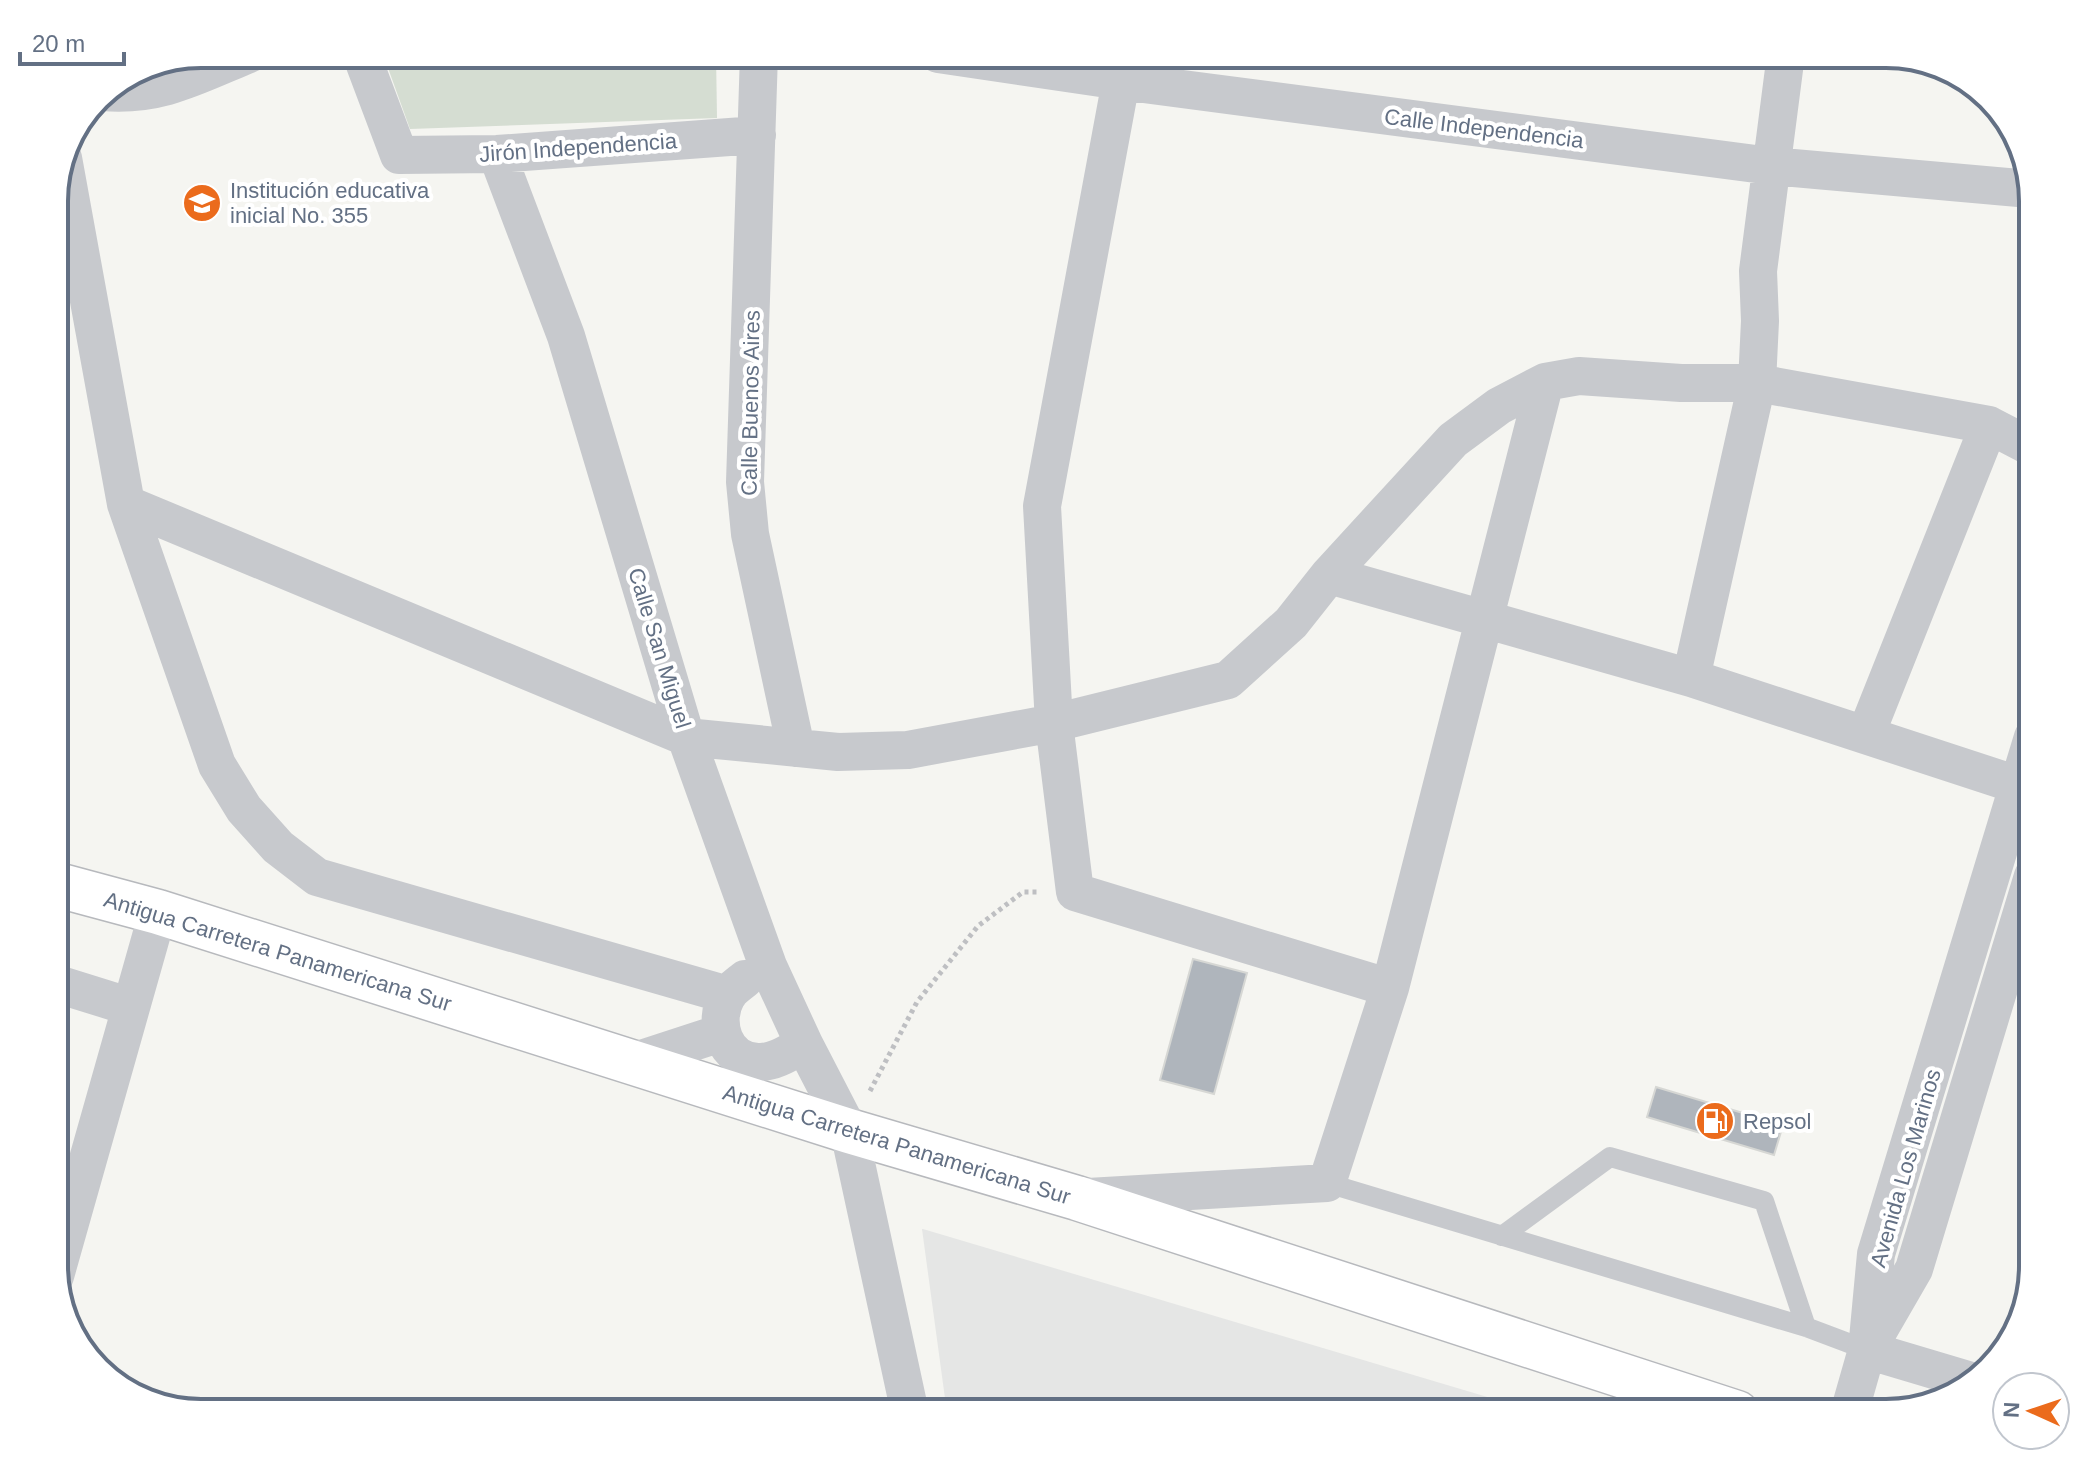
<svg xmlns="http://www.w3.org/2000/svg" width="2087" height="1467" viewBox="0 0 2087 1467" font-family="Helvetica,sans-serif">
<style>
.built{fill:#e5e6e5}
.green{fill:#d5ddd2}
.building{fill:#afb5bc;stroke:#d6d7d4;stroke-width:2}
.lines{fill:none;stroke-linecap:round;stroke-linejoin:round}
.trunk-casing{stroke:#b7b9bd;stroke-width:47}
.path{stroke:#bebfc2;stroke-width:5;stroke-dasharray:4 4;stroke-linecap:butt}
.service{stroke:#c7c9cd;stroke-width:20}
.minor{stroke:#c7c9cd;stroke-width:38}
.trunk{stroke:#fff;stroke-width:44}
.labels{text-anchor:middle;stroke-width:8;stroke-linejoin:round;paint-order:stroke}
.street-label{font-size:22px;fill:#637084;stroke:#fff}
.poi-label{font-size:22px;fill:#637084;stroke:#fff;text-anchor:start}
.rim{fill:none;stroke:#637084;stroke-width:4}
</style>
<rect width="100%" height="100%" fill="#f5f5f1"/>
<path class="built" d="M922 1229H923L1541 1413H947Z"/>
<path class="green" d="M383 54H716L717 118 410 129Z"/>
<path class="building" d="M1193 959 1247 973 1214 1094 1160 1080Z
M1656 1087 1783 1125 1774 1155 1647 1117Z"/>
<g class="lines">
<g class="trunk-casing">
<path id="trunk" d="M54 884 158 912 849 1131 1077 1198 1737 1413"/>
</g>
<path class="path" d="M870 1091 917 1002 978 926 1023 892H1038"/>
<path class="service" d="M1327 1183 1806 1327 1867 1350
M1502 1236 1610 1157 1764 1201 1806 1327"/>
<path class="minor" d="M361 54 399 155 497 154 757 135
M759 54 745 482 750 534 796 748
M938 54 1121 81 1771 166 2030 189
M1121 81 1042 506 1054 723 1075 892 1390 988
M103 92C160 97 198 75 249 54
M497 154 566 336 686 737 768 966 804 1044 849 1131 910 1413
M63 158 126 504 217 765 244 809 278 847 317 877 728 995
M126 504 686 737 838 752 908 750 1054 723 1228 680 1291 623 1329 575 1453 440 1499 406 1545 382 1579 376 1681 383H1757L1989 425 2033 448
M1329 575 1691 678 2033 790
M1691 678 1757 383 1760 321 1758 271 1786 54
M1866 734 1989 425
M745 979C739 984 731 989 727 996 712 1022 724 1061 758 1062 774 1063 790 1052 804 1044
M54 983 131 1007
M632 1062 721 1033
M1088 1197 1327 1183 1390 988 1545 382
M55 1276 158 912
M1873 1340 1914 1269 2033 876
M1867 1350 1971 1381
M1849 1413 1867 1350 1876 1254 2033 737"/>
<use href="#trunk" class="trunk"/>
</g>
<defs>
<g id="school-disc" transform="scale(2)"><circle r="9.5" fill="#eb6b1c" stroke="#fff"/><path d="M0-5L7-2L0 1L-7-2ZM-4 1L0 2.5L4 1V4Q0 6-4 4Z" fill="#fff"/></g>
<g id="fuel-disc" transform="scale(2)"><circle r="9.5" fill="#eb6b1c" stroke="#fff"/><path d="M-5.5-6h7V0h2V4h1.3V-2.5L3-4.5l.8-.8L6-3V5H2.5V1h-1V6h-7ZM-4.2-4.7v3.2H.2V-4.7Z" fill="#fff"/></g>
</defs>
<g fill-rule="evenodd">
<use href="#school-disc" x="202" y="203"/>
<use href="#fuel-disc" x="1715" y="1121"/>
</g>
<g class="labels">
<g class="street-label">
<text transform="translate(1484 128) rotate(7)" y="8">Calle Independencia</text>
<text transform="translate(578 147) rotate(-4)" y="8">Jirón Independencia</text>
<text transform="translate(750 403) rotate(-89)" y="8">Calle Buenos Aires</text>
<text transform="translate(660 648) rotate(73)" y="8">Calle San Miguel</text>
<text transform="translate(278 951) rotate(17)" y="8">Antigua Carretera Panamericana Sur</text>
<text transform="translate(897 1144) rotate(17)" y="8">Antigua Carretera Panamericana Sur</text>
<text transform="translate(1905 1168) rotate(-74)" y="8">Avenida Los Marinos</text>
</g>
<g class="poi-label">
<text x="230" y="198">Institución educativa<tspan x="230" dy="25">inicial No. 355</tspan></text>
<text x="1743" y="1129">Repsol</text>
</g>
</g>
<path d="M0 0H2087V1467H0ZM201 68H1886A133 133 0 0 1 2019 201V1266A133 133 0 0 1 1886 1399H201A133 133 0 0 1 68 1266V201A133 133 0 0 1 201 68Z" fill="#fff" fill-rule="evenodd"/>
<path class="rim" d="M201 68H1886A133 133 0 0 1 2019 201V1266A133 133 0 0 1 1886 1399H201A133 133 0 0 1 68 1266V201A133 133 0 0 1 201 68Z"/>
<g transform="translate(2031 1411) rotate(273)"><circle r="38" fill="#ffffff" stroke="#c1c6ce" stroke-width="2"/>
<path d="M0-6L14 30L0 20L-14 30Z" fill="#eb6b1c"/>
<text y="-12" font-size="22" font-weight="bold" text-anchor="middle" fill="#637084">N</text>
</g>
<path d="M20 52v12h104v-12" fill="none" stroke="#637084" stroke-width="4"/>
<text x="32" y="52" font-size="24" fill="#637084" stroke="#ffffff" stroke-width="6" paint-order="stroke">20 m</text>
</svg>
